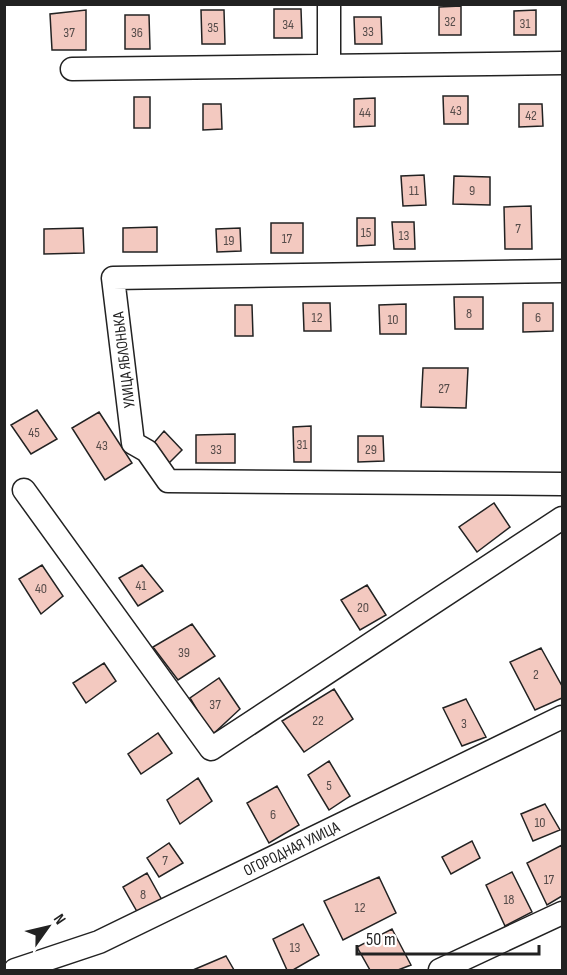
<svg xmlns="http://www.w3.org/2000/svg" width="567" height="975" viewBox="0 0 567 975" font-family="'Sofia Sans Condensed',sans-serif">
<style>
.building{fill:#f3c9c0;stroke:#222;stroke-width:1.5}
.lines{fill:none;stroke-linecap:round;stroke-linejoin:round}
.minor-casing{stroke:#222;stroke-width:25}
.minor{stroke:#fff;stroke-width:22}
.labels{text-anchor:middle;stroke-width:4.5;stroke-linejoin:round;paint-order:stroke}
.number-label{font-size:14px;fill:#564c4a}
.street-label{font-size:16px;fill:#222;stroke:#fff}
</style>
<rect width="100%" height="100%" fill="#fff"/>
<path class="building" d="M461 6V35H439V7Z
M274 9H301L302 38H274Z
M86 10V50H52L50 14Z
M201 10H224L225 44H202Z
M536 10V35H514V11Z
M125 15H149L150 49H125Z
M354 17H381L382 44H355Z
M443 96H468V124H444Z
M134 97H150V128H134Z
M375 98V126L354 127V99Z
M203 104H221L222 129 203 130Z
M519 104H542L543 126 519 127Z
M424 175 426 205 403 206 401 176Z
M454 176 490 177V205L453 204Z
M531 206 532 249H505L504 207Z
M357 218H375V245L357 246Z
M392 222H414L415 249H394Z
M271 223H303V253H271Z
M157 227V252H123V228Z
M83 228 84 253 44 254V229Z
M240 228 241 251 217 252 216 229Z
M454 297H483V329H455Z
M303 303H330L331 331H304Z
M523 303H553V331L523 332Z
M406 304V334H380L379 305Z
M235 305H252L253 336H235Z
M423 368H468L466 408 421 407Z
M37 410 57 439 31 454 11 425Z
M99 412 132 463 105 480 72 428Z
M311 426V462H294L293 427Z
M164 431 182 450 164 468 147 451Z
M235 434V463H196V435Z
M358 436H383L384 461 358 462Z
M494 503 510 527 477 552 459 527Z
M42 565 63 596 41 614 19 579Z
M142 565 163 591 138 606 119 578Z
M367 585 386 615 360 630 341 600Z
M192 624 215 656 178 680 153 647Z
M541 648 562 686V698L535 710 510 662Z
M104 663 116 681 86 703 73 683Z
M219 678 240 709 212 735 190 698Z
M334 689 353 719 304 752 282 721Z
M466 699 486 737 462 746 443 708Z
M158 733 172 753 141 774 128 754Z
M329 761 350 796 329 810 308 775Z
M198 778 212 801 180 824 167 800Z
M277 786 299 825 269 843 247 803Z
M545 804 560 830 533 841 521 814Z
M472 841 480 858 451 874 442 857Z
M169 843 183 863 159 877 147 858Z
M562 845V896L547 905 527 863Z
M512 872 532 912 505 926 486 885Z
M147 873 163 902 139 915 123 887Z
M379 877 396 913 343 940 324 901Z
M303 924 319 955 293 970H287L273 939Z
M392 929 411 965 398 970H370L357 947Z
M226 956 234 970H193Z"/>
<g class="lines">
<g class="minor-casing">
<path id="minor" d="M329 66V4
M72 69 562 63
M562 271 113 278 133 443 147 451 168 481 562 484
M24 490 211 749 562 518
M15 970 99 942 562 717
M440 970 562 913"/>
</g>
<use href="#minor" class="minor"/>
</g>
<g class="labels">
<g class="number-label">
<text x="450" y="26">32</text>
<text x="525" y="28">31</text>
<text x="288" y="29">34</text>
<text x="213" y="32">35</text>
<text x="368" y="36">33</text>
<text x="69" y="37">37</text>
<text x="137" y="37">36</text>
<text x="456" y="115">43</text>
<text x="365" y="117">44</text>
<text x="531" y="120">42</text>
<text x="414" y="195">11</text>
<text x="472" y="195">9</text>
<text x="518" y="233">7</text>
<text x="366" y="237">15</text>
<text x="404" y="240">13</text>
<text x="287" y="243">17</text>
<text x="229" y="245">19</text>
<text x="469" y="318">8</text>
<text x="317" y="322">12</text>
<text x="538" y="322">6</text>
<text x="393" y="324">10</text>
<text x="444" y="393">27</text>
<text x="34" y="437">45</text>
<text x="302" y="449">31</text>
<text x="102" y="450">43</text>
<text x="216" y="454">33</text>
<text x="371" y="454">29</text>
<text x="141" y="590">41</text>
<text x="41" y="593">40</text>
<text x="363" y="612">20</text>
<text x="184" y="657">39</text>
<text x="536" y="679">2</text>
<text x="215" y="709">37</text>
<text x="318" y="725">22</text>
<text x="464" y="728">3</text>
<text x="329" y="790">5</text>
<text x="273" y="819">6</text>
<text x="540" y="827">10</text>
<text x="165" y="865">7</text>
<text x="549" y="884">17</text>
<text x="143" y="899">8</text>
<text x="509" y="904">18</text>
<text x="360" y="912">12</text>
<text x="295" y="952">13</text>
</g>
<g class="street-label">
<text transform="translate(123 360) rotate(-97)" y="6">УЛИЦА ЯБЛОНЬКА</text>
<text transform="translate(291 848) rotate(-26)" y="6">ОГОРОДНАЯ УЛИЦА</text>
</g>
</g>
<rect width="567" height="975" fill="none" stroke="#222222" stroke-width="12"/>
<g transform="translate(48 927) rotate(56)" stroke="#ffffff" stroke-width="4.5" paint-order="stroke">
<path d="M0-4.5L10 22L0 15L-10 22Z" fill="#222222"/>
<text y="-9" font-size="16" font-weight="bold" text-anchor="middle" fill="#222222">N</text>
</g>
<path d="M357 945v9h182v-9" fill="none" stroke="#222222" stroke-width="3"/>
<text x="366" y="945" font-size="18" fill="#222222" stroke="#ffffff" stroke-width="4.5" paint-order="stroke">50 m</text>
</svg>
